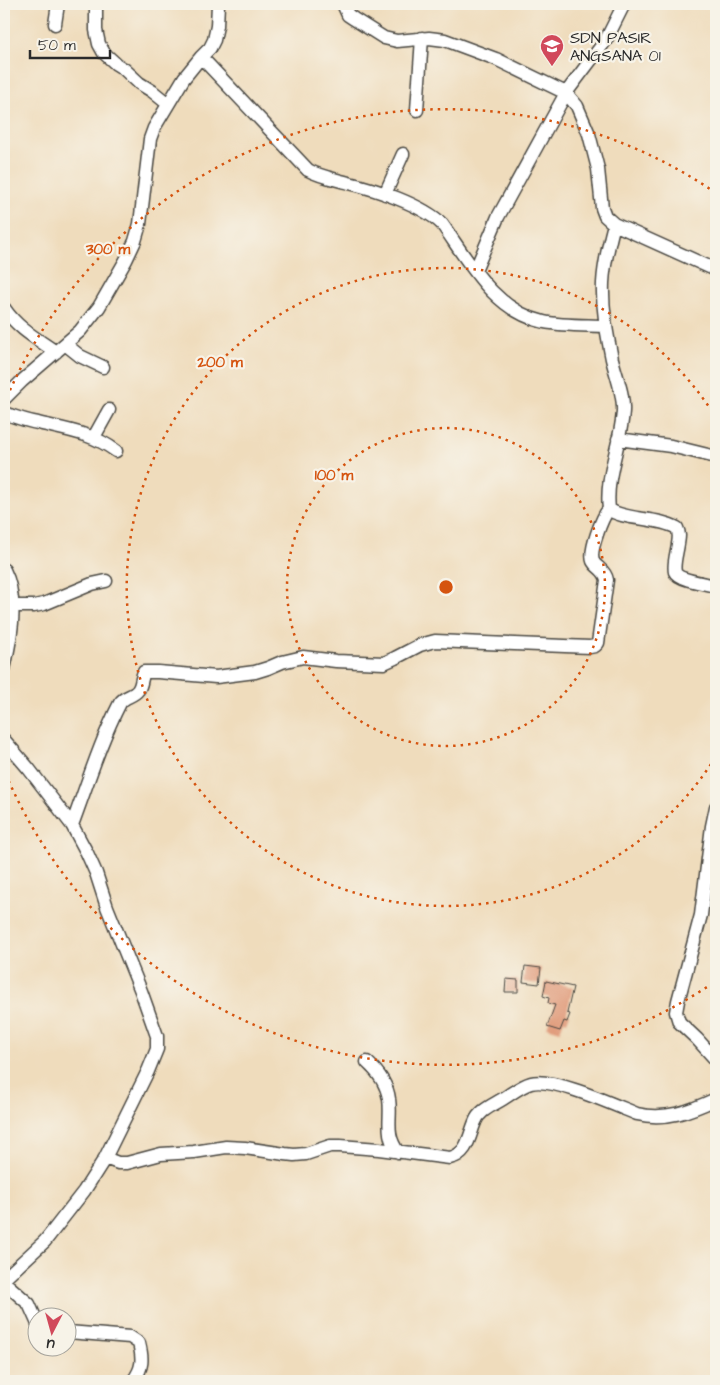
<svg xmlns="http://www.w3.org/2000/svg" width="720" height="1385" viewBox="0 0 720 1385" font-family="'Architects Daughter',sans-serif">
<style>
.building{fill:#df9674}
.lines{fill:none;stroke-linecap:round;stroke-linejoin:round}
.minor-casing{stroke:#484641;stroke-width:15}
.minor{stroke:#fff;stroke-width:12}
.ring{fill:none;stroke:#d5540f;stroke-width:2.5;stroke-dasharray:2.5 5}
.labels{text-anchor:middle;stroke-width:4.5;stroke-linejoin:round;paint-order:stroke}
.poi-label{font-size:16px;fill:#2b2b2b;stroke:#f7f3e8;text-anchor:start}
.centre{fill:#d5540f;stroke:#f7f3e8;stroke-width:2.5}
.ring-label{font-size:15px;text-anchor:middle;font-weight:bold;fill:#d5540f;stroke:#f7f3e8;stroke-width:4.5;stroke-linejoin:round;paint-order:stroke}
</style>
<rect width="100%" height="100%" fill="#f7f3e8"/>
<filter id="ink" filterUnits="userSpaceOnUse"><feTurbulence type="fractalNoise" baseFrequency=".02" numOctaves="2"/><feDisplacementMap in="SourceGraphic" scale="10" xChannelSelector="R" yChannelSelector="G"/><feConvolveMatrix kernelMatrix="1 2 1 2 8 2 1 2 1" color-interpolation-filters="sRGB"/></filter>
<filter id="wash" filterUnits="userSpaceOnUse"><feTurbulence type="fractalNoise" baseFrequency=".0096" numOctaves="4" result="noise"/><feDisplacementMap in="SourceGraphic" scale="20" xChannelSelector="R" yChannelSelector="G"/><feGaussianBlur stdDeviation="1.12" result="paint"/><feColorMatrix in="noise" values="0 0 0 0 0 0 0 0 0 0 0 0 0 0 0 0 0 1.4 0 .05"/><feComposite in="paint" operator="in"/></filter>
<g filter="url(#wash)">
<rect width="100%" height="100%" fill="#efdcbc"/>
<g id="blocks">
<path class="building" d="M525 966 541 968 539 984 523 982Z
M506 979 518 980V992H505Z
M546 981 573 987 567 1013 570 1014 567 1022 564 1021 560 1031 547 1027 555 1005 548 1003 549 998 543 996Z"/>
</g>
</g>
<g filter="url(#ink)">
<use href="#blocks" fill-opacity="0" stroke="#484641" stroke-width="1"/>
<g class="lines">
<g class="minor-casing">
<path id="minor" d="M96 4V30L99 44 104 53 116 64 124 69 139 83 152 91 168 104
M343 4 348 15 354 19 384 38 397 41 429 38 445 40 496 59 566 93 577 106 589 134 598 169 602 208 605 216 614 224 716 270
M55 24 58 4
M201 57 308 170C321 177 335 179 349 183 375 189 423 205 442 224 469 262 494 311 544 322 564 326 586 325 606 326
M417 110 422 38
M385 194 403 154
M614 224C609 243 604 263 603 283 602 309 607 334 612 359 616 376 624 394 623 411 621 444 605 476 609 509 621 520 658 517 677 528 680 534 679 538 678 544 677 552 673 564 675 572 678 580 708 584 716 586
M475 271 498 217 566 93 606 40 624 4
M4 308C17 328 37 339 56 352
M65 344 80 356 103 367
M4 399 22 381 80 331 99 307 126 260 135 241 140 224 150 139 154 128 184 78 201 57 210 48 214 40 217 26 218 4
M4 413C15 417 26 421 38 423 67 430 92 433 116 451
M94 437 109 410
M618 439 671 446 716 457
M4 570C19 599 11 638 4 669
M13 606H34L44 604 92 584 106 581
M4 740 29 769 72 825 87 853 96 873 107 907 141 991 157 1036V1049L148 1071 105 1158 84 1191 45 1241 4 1279
M716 807 712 826 701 915 678 1001 676 1012 679 1022 697 1039 716 1060
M72 825C87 785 100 742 120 703 124 696 133 697 138 690 142 685 141 678 144 672H158L216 677 255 672 268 668 282 662 303 657 336 661 384 663 395 658 420 645 435 641 590 647 595 646 598 643 607 580C605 569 596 568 593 561 589 551 602 517 609 509
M367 1062C378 1072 387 1083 389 1099 392 1119 384 1133 398 1152
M105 1158 118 1163H127L161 1154 194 1152 226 1147 245 1148 285 1154 294 1155 306 1154 330 1146H340L379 1149 450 1158C468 1154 469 1136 475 1122 479 1111 491 1106 501 1100 510 1095 520 1086 531 1083 553 1077 614 1105 637 1114 666 1121 690 1111 716 1099
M4 1282 29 1304 38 1324
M68 1332 130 1337 139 1343C143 1359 143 1368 133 1381"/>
</g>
<use href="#minor" class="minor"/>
</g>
</g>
<g class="ring">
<circle cx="446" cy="587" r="159"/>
<path d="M715 758A319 319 0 1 1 715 416"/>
<path d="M713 983A478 478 0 0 1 4 770M4 404A478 478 0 0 1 713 191"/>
</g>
<defs>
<g id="school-pin" transform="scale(1.25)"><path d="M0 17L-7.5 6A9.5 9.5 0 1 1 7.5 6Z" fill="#d1495b" stroke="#f7f3e8"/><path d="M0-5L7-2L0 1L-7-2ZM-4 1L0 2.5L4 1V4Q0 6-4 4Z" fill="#fff"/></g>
</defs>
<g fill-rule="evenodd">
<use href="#school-pin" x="552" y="46"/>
</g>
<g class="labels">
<g class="poi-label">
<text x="570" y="43">SDN PASIR<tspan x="570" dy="18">ANGSANA 01</tspan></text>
</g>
</g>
<circle cx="446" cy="587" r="8" class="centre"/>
<g class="ring-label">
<text x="108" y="254">300 m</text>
<text x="220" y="367">200 m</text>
<text x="334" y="480">100 m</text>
</g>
<rect width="720" height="1385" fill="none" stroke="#f7f3e8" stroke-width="20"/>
<g transform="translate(52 1332) rotate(186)"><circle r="24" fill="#f7f3e8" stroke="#a5a39c"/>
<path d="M0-4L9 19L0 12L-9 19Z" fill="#d1495b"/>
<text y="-8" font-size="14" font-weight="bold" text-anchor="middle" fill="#2b2b2b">U</text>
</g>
<path d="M30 50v8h80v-8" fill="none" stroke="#2b2b2b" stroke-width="2.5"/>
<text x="38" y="50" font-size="15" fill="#2b2b2b" stroke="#f7f3e8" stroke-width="4" paint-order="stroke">50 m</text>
</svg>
